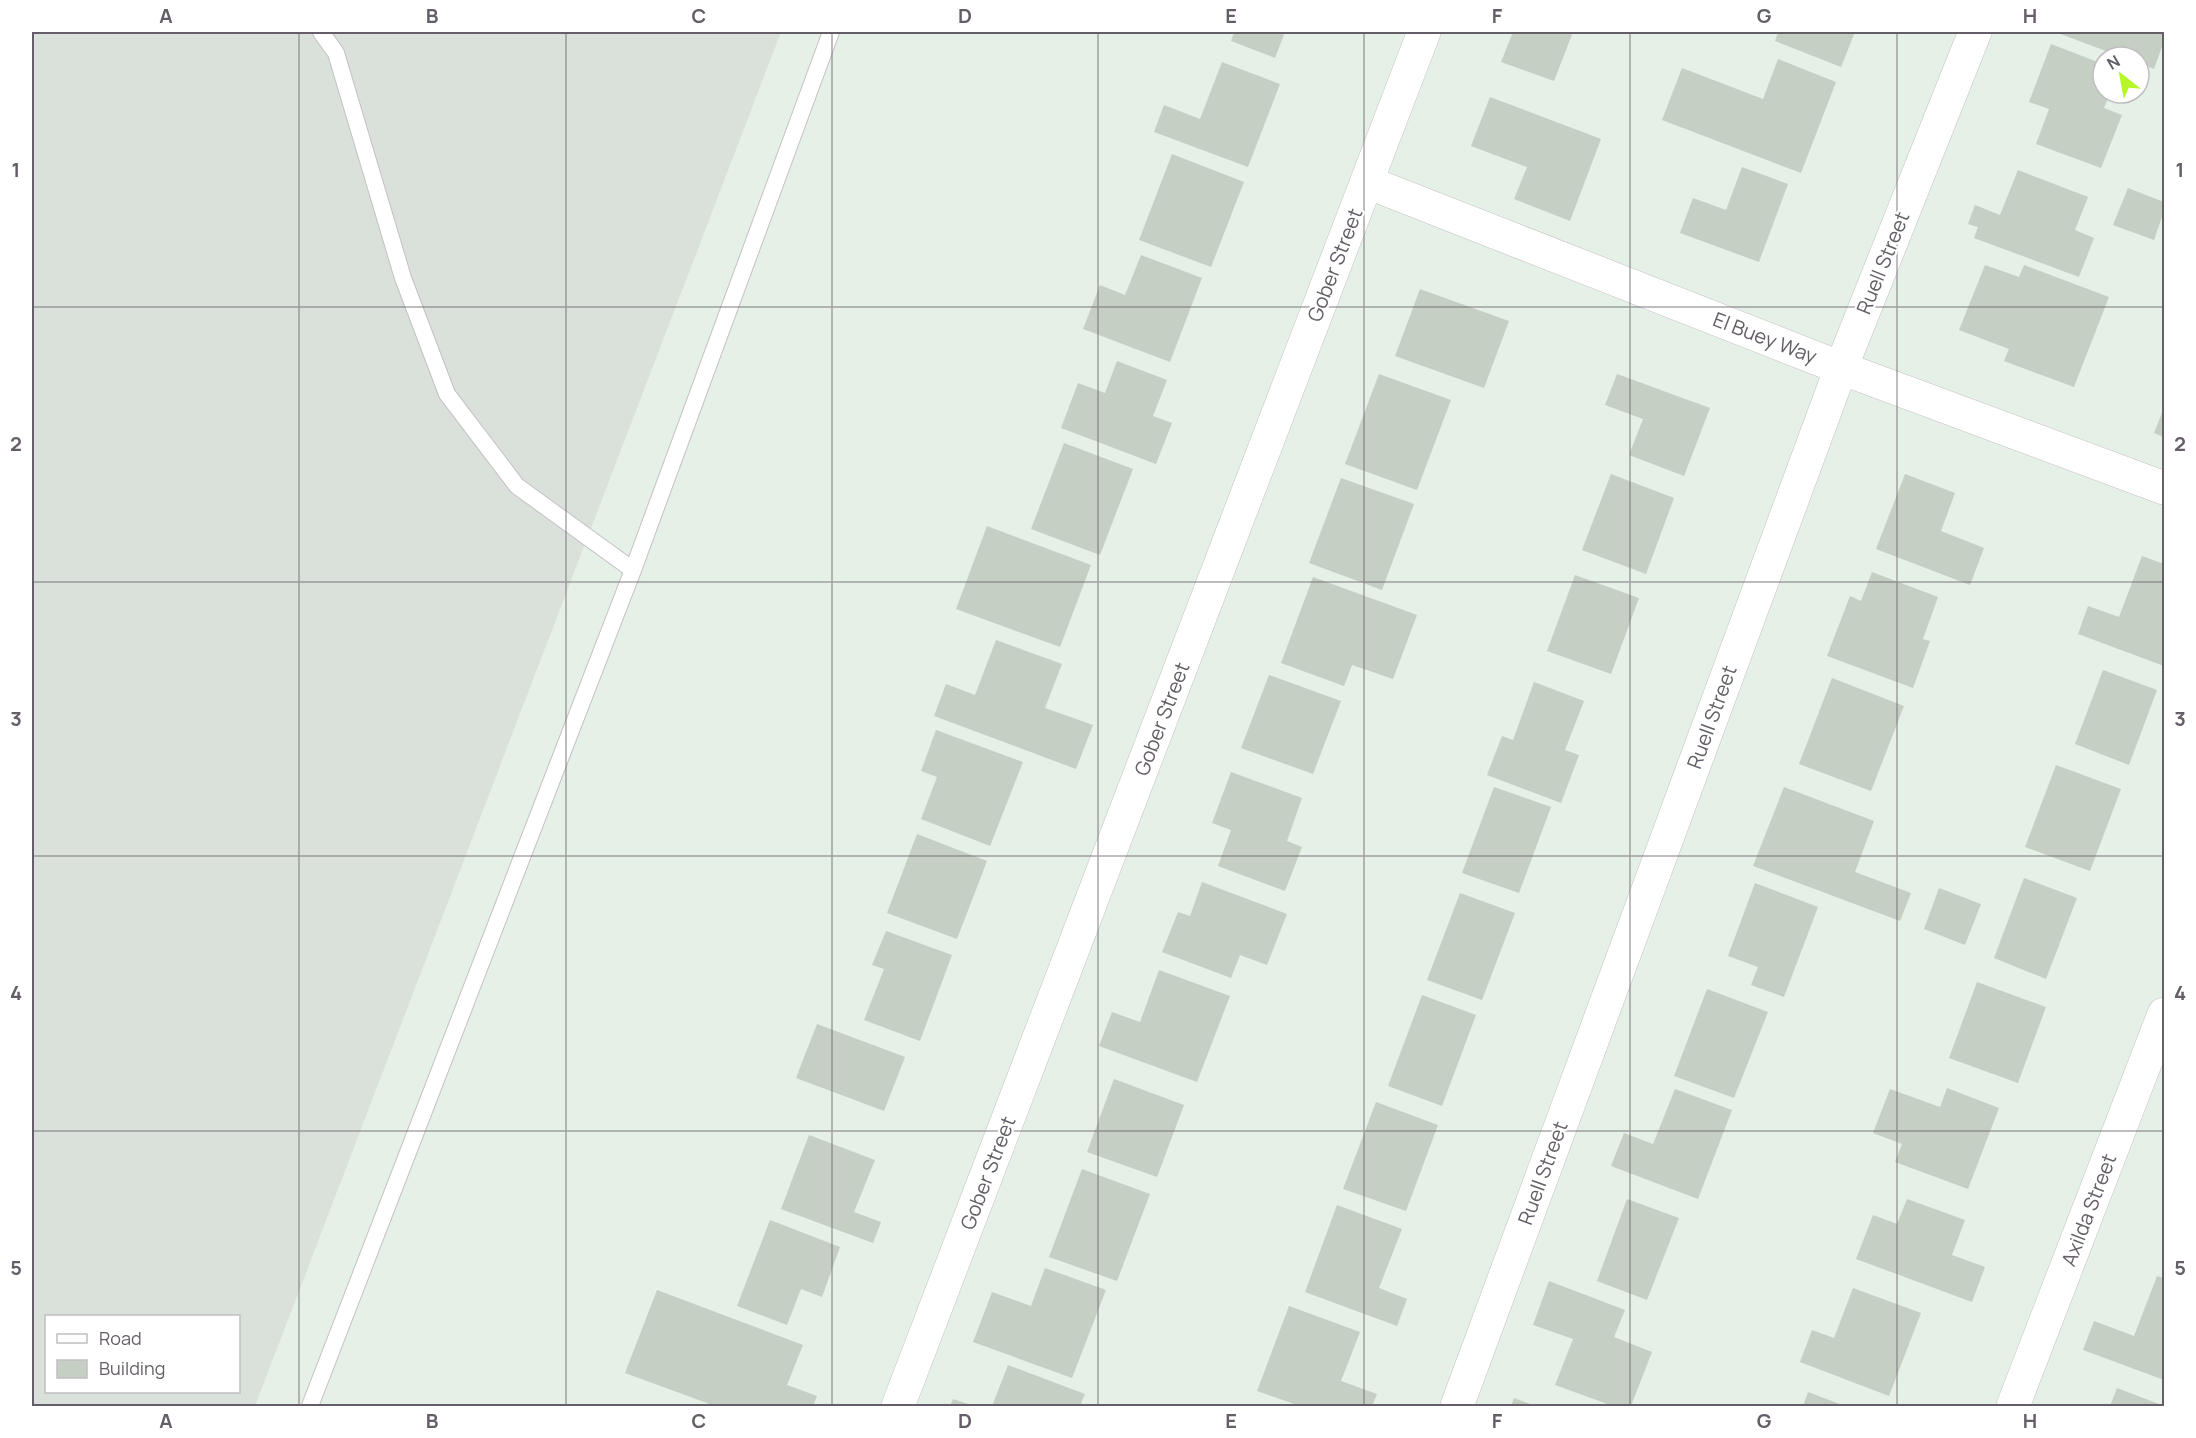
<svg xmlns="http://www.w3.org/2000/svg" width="2196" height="1438" viewBox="0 0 2196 1438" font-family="Manrope,sans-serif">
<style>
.industrial{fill:#dae1da;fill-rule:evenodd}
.building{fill:#c5cfc4}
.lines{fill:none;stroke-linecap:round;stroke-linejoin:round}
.lane-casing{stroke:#c6bfc7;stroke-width:18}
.street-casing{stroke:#c6bfc7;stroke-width:34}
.lane{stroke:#fff;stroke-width:16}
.street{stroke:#fff;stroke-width:33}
.grid{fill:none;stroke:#655d67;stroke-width:1.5;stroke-opacity:0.55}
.labels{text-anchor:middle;stroke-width:4.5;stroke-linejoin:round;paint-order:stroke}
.street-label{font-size:20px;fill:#655d67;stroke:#fff}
.neatline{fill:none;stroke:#655d67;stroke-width:2}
.grid-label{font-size:20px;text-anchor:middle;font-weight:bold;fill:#655d67}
</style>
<rect width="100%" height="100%" fill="#e5f0e6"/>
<path class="industrial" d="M32 32H781L255 1406H32ZM46 1316H238V1392H46Z"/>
<path class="building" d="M1234 32H1285L1275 58 1231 41Z
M1513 32H1573L1554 81 1501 62Z
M1778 32H1855L1841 67 1775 41Z
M2055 32H2164V41L2154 69 2139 63V57H2122Z
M2051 44 2103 64V93H2110L2104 108 2122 115 2101 168 2036 144 2049 109 2029 102Z
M1778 59 1836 82 1801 173 1662 120 1682 68 1763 99Z
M1222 62 1280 84 1248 167 1154 132 1164 105 1200 119Z
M1490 97 1601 139 1570 221 1514 199 1527 167 1471 146Z
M1172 154 1244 182 1211 267 1139 240Z
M1742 167 1788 184 1759 262 1680 233 1693 198 1726 210Z
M2018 170 2088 197 2075 230 2094 238 2079 277 1974 238 1978 227 1968 224 1975 205 2000 215Z
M2128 188 2164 202V211L2154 240 2113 225Z
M1141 255 1202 278 1170 362 1083 329 1100 285 1125 295Z
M1985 265 2019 277 2024 265 2109 297 2074 387 2004 361 2009 349 1959 330Z
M1420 289 1509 321 1484 388 1395 356Z
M1117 361 1167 380 1153 416 1172 423 1156 464 1061 428 1078 383 1105 393Z
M1379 374 1451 400 1417 490 1345 464Z
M1617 374 1710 408 1684 476 1629 455 1643 419 1605 405Z
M2164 408V437L2154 433Z
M1064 443 1133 469 1100 555 1031 529Z
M1611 474 1674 498 1646 574 1582 550Z
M1905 474 1955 493 1941 531 1984 548 1970 585 1876 549Z
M1341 478 1414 504 1382 590 1309 563Z
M987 526 1091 565 1060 647 956 609Z
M2142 556 2164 564V666L2078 634 2088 606 2119 617Z
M1872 572 1938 597 1923 639 1930 641 1913 688 1827 656 1850 596 1861 601Z
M1575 575 1639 598 1611 674 1547 651Z
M1313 577 1417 615 1393 679 1352 665 1344 686 1281 663Z
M996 640 1062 664 1045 708 1093 725 1076 769 934 716 946 684 975 695Z
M2103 670 2157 690 2129 765 2075 744Z
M1269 675 1341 701 1313 774 1241 748Z
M1832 678 1904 706 1871 791 1799 764Z
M1534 682 1584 701 1565 750 1579 755 1561 803 1487 775 1502 736 1513 740Z
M936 730 1023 762 990 846 921 819 937 777 921 771Z
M2056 765 2121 789 2090 871 2025 847Z
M1231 772 1302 798 1287 841 1302 847 1285 891 1218 866 1231 830 1212 823Z
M1494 787 1551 807 1519 893 1462 873Z
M1784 787 1874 821 1855 872 1911 893 1900 921 1753 866Z
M917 834 987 861 957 939 887 913Z
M2024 878 2077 898 2046 979 1994 958Z
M1202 882 1287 914 1267 965 1240 955 1231 978 1162 952 1178 912 1190 916Z
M1755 883 1818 907 1784 997 1751 985 1758 967 1728 956Z
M1939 888 1981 904 1965 945 1924 929Z
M1460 893 1515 913 1482 1000 1427 980Z
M886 931 952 955 920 1041 864 1020 884 969 872 965Z
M1159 970 1230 996 1197 1082 1099 1046 1112 1012 1140 1022Z
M1977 982 2046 1007 2018 1083 1949 1058Z
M1707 989 1768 1012 1734 1098 1674 1076Z
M1422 995 1476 1015 1442 1106 1388 1086Z
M817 1024 905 1057 884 1111 796 1078Z
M1114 1079 1184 1105 1157 1177 1087 1152Z
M1947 1088 1999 1108 1968 1189 1895 1162 1902 1144 1873 1133 1890 1089 1940 1107Z
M1675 1089 1732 1110 1698 1199 1611 1166 1624 1133 1653 1144Z
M1376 1102 1438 1125 1406 1211 1343 1189Z
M809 1135 875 1160 854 1212 881 1222 873 1243 781 1209Z
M1082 1169 1150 1194 1117 1281 1049 1257Z
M1627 1199 1679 1218 1647 1300 1597 1281Z
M1907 1199 1965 1220 1952 1255 1985 1267 1972 1302 1856 1259 1873 1215 1897 1224Z
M1337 1205 1402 1229 1379 1288 1407 1299 1397 1326 1305 1292Z
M770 1220 840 1247 822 1297 801 1289 787 1325 737 1306Z
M1045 1268 1106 1290 1072 1378 973 1342 992 1292 1031 1306Z
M2157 1276 2164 1278V1380L2083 1350 2094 1321 2134 1336Z
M1549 1281 1625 1310 1614 1337 1652 1352 1631 1406H1613L1555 1385 1573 1339 1533 1325Z
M1853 1288 1921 1313 1889 1396 1800 1362 1812 1330 1834 1338Z
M657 1290 803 1345 787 1385 817 1396 813 1406H715L625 1373Z
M1289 1306 1360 1332 1341 1381 1377 1394 1372 1406H1300L1257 1391Z
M1008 1365 1085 1394 1080 1406H992Z
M2117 1388 2164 1406H2110Z
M1808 1392 1845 1406H1803Z
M1514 1398 1535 1406H1511Z
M953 1399 974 1406H950Z"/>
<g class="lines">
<g class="lane-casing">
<path id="lane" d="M321 32 336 53 403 278 447 394 517 486 633 570
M310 1406 633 570 831 32"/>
</g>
<g class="street-casing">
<path id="street" d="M1367 182 1841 368 2164 488
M898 1406 1424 32
M1457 1406 1841 368 1975 32
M2013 1406 2164 1014"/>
</g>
<use href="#lane" class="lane"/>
<use href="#street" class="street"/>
</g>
<path class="grid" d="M299 32V1406M566 32V1406M832 32V1406M1098 32V1406M1364 32V1406M1630 32V1406M1897 32V1406M32 307H2164M32 582H2164M32 856H2164M32 1131H2164"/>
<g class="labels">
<g class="street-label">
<text transform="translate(1883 263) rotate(-68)" y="7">Ruell Street</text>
<text transform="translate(1335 265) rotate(-69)" y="7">Gober Street</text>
<text transform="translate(1765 338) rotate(21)" y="7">El Buey Way</text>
<text transform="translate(1712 717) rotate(-70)" y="7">Ruell Street</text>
<text transform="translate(1162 719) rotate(-69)" y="7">Gober Street</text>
<text transform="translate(988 1173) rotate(-69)" y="7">Gober Street</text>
<text transform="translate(1543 1173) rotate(-70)" y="7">Ruell Street</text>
<text transform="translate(2089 1210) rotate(-69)" y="7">Axilda Street</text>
</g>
</g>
<rect width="2196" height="1438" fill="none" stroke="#ffffff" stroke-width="66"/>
<rect x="45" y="1315" width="195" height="78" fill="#ffffff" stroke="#c1bec2" stroke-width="1.5"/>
<rect x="57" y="1334" width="30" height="9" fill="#ffffff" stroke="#c1bec2" stroke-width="1.5"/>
<text x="99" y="1345" font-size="18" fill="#655d67">Road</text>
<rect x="57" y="1360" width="30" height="18" fill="#c5cfc4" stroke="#c1bec2" stroke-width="1.5"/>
<text x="99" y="1375" font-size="18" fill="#655d67">Building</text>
<g transform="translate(2121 75) rotate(329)"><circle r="28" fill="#ffffff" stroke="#c1bec2" stroke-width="1.5"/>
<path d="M0-4.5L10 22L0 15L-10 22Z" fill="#b5f626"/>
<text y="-9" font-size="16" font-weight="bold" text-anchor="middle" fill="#655d67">N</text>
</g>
<rect x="33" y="33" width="2130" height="1372" class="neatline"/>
<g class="grid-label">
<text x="166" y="23">A</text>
<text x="432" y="23">B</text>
<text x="699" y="23">C</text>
<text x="965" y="23">D</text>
<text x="1231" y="23">E</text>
<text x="1497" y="23">F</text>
<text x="1764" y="23">G</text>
<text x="2030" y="23">H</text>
<text x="16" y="177">1</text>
<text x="2180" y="177">1</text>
<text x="16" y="451">2</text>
<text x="2180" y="451">2</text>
<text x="16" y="726">3</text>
<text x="2180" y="726">3</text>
<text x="16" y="1000">4</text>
<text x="2180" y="1000">4</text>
<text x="16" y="1275">5</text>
<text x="2180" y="1275">5</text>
<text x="166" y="1428">A</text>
<text x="432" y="1428">B</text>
<text x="699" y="1428">C</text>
<text x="965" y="1428">D</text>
<text x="1231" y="1428">E</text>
<text x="1497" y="1428">F</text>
<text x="1764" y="1428">G</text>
<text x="2030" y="1428">H</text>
</g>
</svg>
